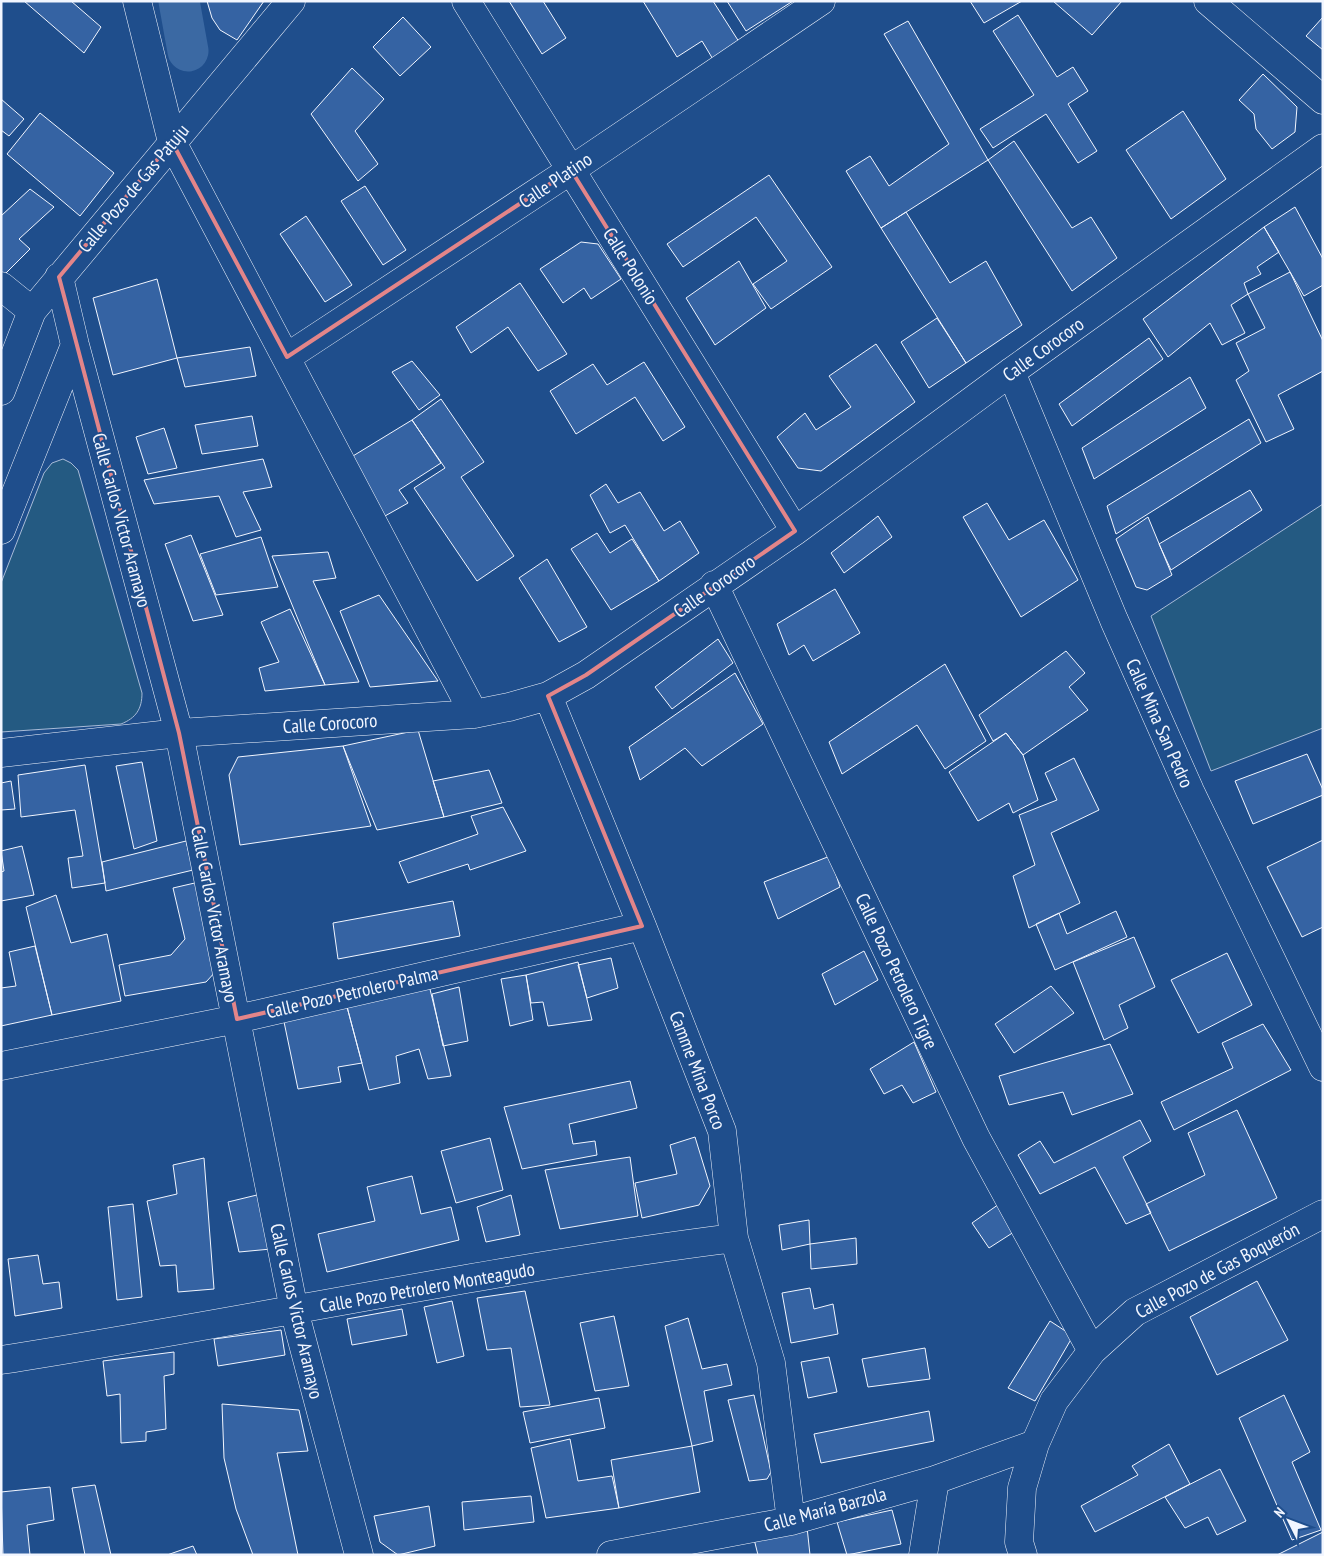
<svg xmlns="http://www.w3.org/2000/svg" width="1324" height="1556" viewBox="0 0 1324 1556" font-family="'PT Sans Narrow',sans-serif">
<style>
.green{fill:#245a82;stroke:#a8bbd7}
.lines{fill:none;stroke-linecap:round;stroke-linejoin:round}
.canal{stroke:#3b69a3;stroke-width:41}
.building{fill:#3563a3;stroke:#f2f6ff}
.minor-casing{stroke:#f2f6ff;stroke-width:29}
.minor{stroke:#1f4e8c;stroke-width:28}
.marked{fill:none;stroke:#e38589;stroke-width:4;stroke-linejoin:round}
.labels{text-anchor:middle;stroke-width:4;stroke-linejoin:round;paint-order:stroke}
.street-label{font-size:19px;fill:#f2f6ff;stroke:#1f4e8c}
</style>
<rect width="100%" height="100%" fill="#1f4e8c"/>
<path class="green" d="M63 459 71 463 78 470 142 693C142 709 136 718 121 724L1 732V583L44 473 52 463Z
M1323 504V728L1211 771 1151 616Z"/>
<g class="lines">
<path class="canal" d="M179 1 188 51"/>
</g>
<path class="building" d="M24 1H71L101 27 84 53Z
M207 1H264L237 40 220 30 212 18Z
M509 1H543L566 38 542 54Z
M643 1H713L741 45 714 61 702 41 677 57Z
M727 1H793L746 31Z
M970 1H1022L984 23Z
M1053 1H1122L1092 35Z
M1018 15 1057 77 1073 67 1088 91 1068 104 1097 151 1078 163 1046 114 993 148 980 129 1034 95 993 31Z
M403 17 431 47 400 76 373 47Z
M1323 17V50L1306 36Z
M908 21 988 160 881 228 846 171 870 156 889 186 949 144 884 34Z
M352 68 384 99 355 131 378 164 358 181 311 114Z
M1263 74 1297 107 1295 132 1272 149 1256 129 1254 114 1239 100Z
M1 99 24 119 9 136 1 130Z
M1183 111 1226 179 1171 219 1126 150Z
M40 113 114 173 80 216 7 154Z
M1014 141 1072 228 1091 217 1117 258 1072 291 988 160Z
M769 175 832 267 771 309 753 284 787 261 756 217 683 267 667 244Z
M365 186 406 250 383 265 341 201Z
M30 189 54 207 19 239 30 249 3 276 1 274V216Z
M1295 207 1323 259V285L1304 296 1264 227Z
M906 212 950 283 986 261 1022 325 966 363 881 228Z
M306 216 352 285 325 302 280 234Z
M1264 227 1279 252 1257 267 1261 274 1244 283 1248 294 1231 305 1245 333 1222 345 1210 323 1168 357 1143 319Z
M581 242 598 244 621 279 591 299 584 288 563 303 540 269Z
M739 261 766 308 715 345 686 298Z
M1290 272 1323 341V371L1278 395 1294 429 1266 442 1236 380 1249 371 1236 343 1265 328 1248 294Z
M157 279 177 358 113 375 93 298Z
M520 283 567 354 538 371 508 327 471 353 456 327Z
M937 318 966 363 929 388 901 342Z
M1149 338 1163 359 1072 426 1059 404Z
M876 344 915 402 821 471 798 468 777 437 805 413 816 430 851 407 829 376Z
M250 347 256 376 185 387 177 358Z
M412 361 440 395 419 410 392 372Z
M644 362 685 427 663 441 635 397 576 434 550 391 593 364 607 385Z
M1190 377 1206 408 1094 479 1082 448Z
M441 399 484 462 461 477 514 556 477 581 414 488 445 468 412 420Z
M252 416 258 446 202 454 195 425Z
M1249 419 1261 443 1116 534 1107 506Z
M412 420 441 463 399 490 408 503 385 516 348 459Z
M164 428 177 468 148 474 136 437Z
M263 459 272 487 243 492 261 530 236 537 219 496 154 504 144 480Z
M606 484 618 503 640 492 664 531 680 521 699 553 659 581 625 525 610 533 590 495Z
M1250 490 1262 510 1171 570 1159 544Z
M987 503 1009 540 1044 520 1078 580 1021 617 963 517Z
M878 516 892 537 844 573 831 553Z
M1148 517 1172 575 1147 590 1136 587 1116 539Z
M597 533 610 553 632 539 659 581 611 610 571 549Z
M191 535 223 615 193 621 165 544Z
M261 537 278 587 216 595 200 554Z
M328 552 336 578 313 581 359 682 325 685 272 556Z
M547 559 587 627 559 642 519 578Z
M835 589 860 633 813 661 804 645 789 655 777 624Z
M379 595 438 681 370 687 340 611Z
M290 609 325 685 265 691 259 668 279 662 261 622Z
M718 639 733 663 672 709 655 687Z
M1066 651 1085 673 1069 687 1088 710 1023 755 1006 733 993 741 979 715Z
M945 664 986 741 945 769 917 725 842 774 829 742Z
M735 673 763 724 702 766 685 748 640 780 629 747Z
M418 730 444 817 377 830 343 746Z
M1006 733 1023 755 1038 800 1013 813 1009 803 978 821 949 772Z
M343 746 371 826 240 845 229 775 238 757Z
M1307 754 1323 790V795L1253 824 1235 781Z
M1074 758 1099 810 1051 833 1080 903 1029 928 1013 876 1035 865 1019 815 1057 800 1045 773Z
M142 762 157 841 134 849 116 766Z
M85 765 105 883 72 888 68 858 83 856 75 810 21 817 18 775Z
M489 770 502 803 444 817 433 781Z
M11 781 15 809 1 810V783Z
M503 807 526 851 470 870 468 864 408 883 399 862 478 834 471 816Z
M1323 840V927L1302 937 1267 867Z
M186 841 193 870 106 891 102 862Z
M22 846 34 895 1 901V872L4 871 1 851Z
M830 856 840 887 778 919 764 882Z
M199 882 217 970 206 982 125 996 119 965 171 955 185 939 173 888Z
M56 895 71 943 107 934 121 1001 52 1015 26 907Z
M453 901 460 936 338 959 333 923Z
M1116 911 1127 937 1055 970 1036 924 1059 913 1067 934Z
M1134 937 1155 987 1119 1005 1128 1028 1104 1040 1073 962Z
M35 946 52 1015 1 1026V988L16 986 9 952Z
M864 951 878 980 835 1005 822 974Z
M1227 953 1252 1005 1198 1033 1171 980Z
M611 958 618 988 587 998 578 965Z
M578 962 592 1020 548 1026 543 1002 531 1003 526 975Z
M526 975 533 1020 510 1026 501 979Z
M429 985 451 1076 428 1079 419 1049 396 1056 400 1083 369 1090 346 1003Z
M1051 986 1074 1013 1014 1053 995 1024Z
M459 987 468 1041 443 1046 432 994Z
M346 1003 362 1063 338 1067 341 1082 298 1089 283 1017Z
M1263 1024 1291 1070 1174 1130 1161 1102 1233 1068 1222 1043Z
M914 1042 936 1092 913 1103 902 1085 884 1094 870 1069Z
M1110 1044 1133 1094 1072 1115 1063 1092 1009 1105 999 1076Z
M630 1081 637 1108 569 1124 573 1144 595 1141 597 1155 522 1169 504 1107Z
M1237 1110 1277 1198 1169 1251 1146 1204 1205 1175 1188 1133Z
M1140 1120 1151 1141 1123 1157 1151 1213 1126 1224 1095 1167 1040 1194 1018 1155 1040 1141 1054 1163Z
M695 1137 710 1186 699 1205 642 1218 635 1183 677 1174 670 1145Z
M490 1138 503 1190 456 1203 441 1151Z
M630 1157 638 1216 560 1229 545 1170Z
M204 1158 214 1289 178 1292 176 1265 160 1266 147 1201 177 1194 173 1165Z
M412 1176 421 1214 451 1207 459 1240 327 1272 318 1234 375 1221 367 1187Z
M261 1194 271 1249 239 1252 228 1202Z
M511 1195 520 1235 486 1242 477 1207Z
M1002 1202 1017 1230 989 1248 972 1223Z
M133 1204 142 1297 117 1300 108 1207Z
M809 1220 810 1244 782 1250 779 1225Z
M856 1238 857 1264 811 1269 810 1244Z
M38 1255 43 1284 59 1282 62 1308 15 1316 8 1259Z
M1257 1281 1288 1340 1217 1375 1190 1317Z
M810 1288 814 1309 833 1304 838 1334 791 1343 782 1293Z
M525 1291 550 1405 520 1407 511 1348 487 1350 477 1298Z
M452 1301 464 1356 437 1363 424 1307Z
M402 1309 407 1335 352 1345 347 1319Z
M614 1316 629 1386 595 1391 580 1323Z
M688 1318 702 1369 727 1364 732 1385 704 1391 713 1441 692 1446 665 1326Z
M1050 1321 1073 1336 1035 1401 1008 1388Z
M281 1330 285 1355 218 1366 214 1339Z
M925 1348 930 1379 868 1387 862 1359Z
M174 1352V1374L164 1376 166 1429 146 1432V1441L121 1443 120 1394 107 1396 103 1361Z
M829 1357 837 1392 808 1398 801 1362Z
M754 1395 771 1472 767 1479 749 1481 728 1400Z
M1284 1395 1310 1452 1292 1462 1321 1530 1292 1540 1239 1418Z
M599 1398 605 1428 530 1443 523 1412Z
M222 1404 299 1410 308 1451 277 1453 298 1555H253L236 1509 224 1458Z
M929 1411 934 1441 821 1463 814 1434Z
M570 1439 578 1481 612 1476 619 1508 546 1518 531 1448Z
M1169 1444 1190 1484 1095 1532 1081 1506 1138 1475 1132 1466Z
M692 1446 700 1492 619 1508 611 1460Z
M1220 1469 1246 1521 1217 1535 1208 1517 1185 1528 1165 1497Z
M95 1485 111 1555H85L72 1488Z
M50 1487 54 1520 27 1525 30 1555H3L1 1492Z
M531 1496 534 1522 464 1530 462 1502Z
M429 1506 435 1546 398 1555 380 1542 374 1516Z
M892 1510 901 1544 847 1555 837 1522Z
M807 1527 810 1555H758L754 1539Z
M1323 1532V1555H1277Z
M193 1546 197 1555H167Z"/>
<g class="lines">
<g class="minor-casing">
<path id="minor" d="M137 1 172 142 474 714
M466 1 795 531
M1208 1 1323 100
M59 277 75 345 179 733 294 1310 359 1555
M1 286 32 311
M287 357 571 170 821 1
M1011 372 1114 620 1190 791 1323 1067
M1 391 32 311 291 1
M1 530 75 345
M714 585 976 1138 1092 1351
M548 696 642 926 722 1131 734 1238 771 1363 791 1521
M1 753 179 733 474 714 509 707 548 696 586 675 795 531 1011 372 1323 148
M1 1066 237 1019 642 926
M1 1360C246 1322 489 1269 734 1238
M611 1555 791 1521 935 1480 1035 1444
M923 1555 935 1480
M1023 1555 1019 1542 1022 1488 1035 1444 1054 1401 1092 1351 1135 1312 1323 1214"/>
</g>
<use href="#minor" class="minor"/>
</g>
<path class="marked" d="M172 142 287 357 571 170 795 531 586 675 548 696 642 926 237 1019 179 733 59 277Z"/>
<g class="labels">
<g class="street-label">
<text transform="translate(555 180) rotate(-34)" y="7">Calle Platino</text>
<text transform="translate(133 188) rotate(-50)" y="7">Calle Pozo de Gas Patuju</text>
<text transform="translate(631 266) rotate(58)" y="7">Calle Polonio</text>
<text transform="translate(1043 349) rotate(-36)" y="7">Calle Corocoro</text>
<text transform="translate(122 520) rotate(75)" y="7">Calle Carlos Victor Aramayo</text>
<text transform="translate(714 586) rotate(-35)" y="7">Calle Corocoro</text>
<text transform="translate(330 723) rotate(-4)" y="7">Calle Corocoro</text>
<text transform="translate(1160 723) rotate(66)" y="7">Calle Mina San Pedro</text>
<text transform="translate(215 914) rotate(79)" y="7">Calle Carlos Victor Aramayo</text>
<text transform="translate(897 971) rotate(65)" y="7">Calle Pozo Petrolero Tigre</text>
<text transform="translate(352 992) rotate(-13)" y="7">Calle Pozo Petrolero Palma</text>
<text transform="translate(698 1070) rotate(69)" y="7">Camme Mina Porco</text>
<text transform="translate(1217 1270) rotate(-28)" y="7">Calle Pozo de Gas Boquerón</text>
<text transform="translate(427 1287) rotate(-10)" y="7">Calle Pozo Petrolero Monteagudo</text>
<text transform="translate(297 1311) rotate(77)" y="7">Calle Carlos Victor Aramayo</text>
<text transform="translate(825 1509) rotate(-15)" y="7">Calle María Barzola</text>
</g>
</g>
<rect width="1324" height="1556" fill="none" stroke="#f2f6ff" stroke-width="5"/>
<g transform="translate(1289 1521) rotate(312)" stroke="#1f4e8c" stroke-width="4" paint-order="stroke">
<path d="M0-4L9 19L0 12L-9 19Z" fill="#f2f6ff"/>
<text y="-8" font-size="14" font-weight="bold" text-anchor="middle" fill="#f2f6ff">N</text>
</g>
</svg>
